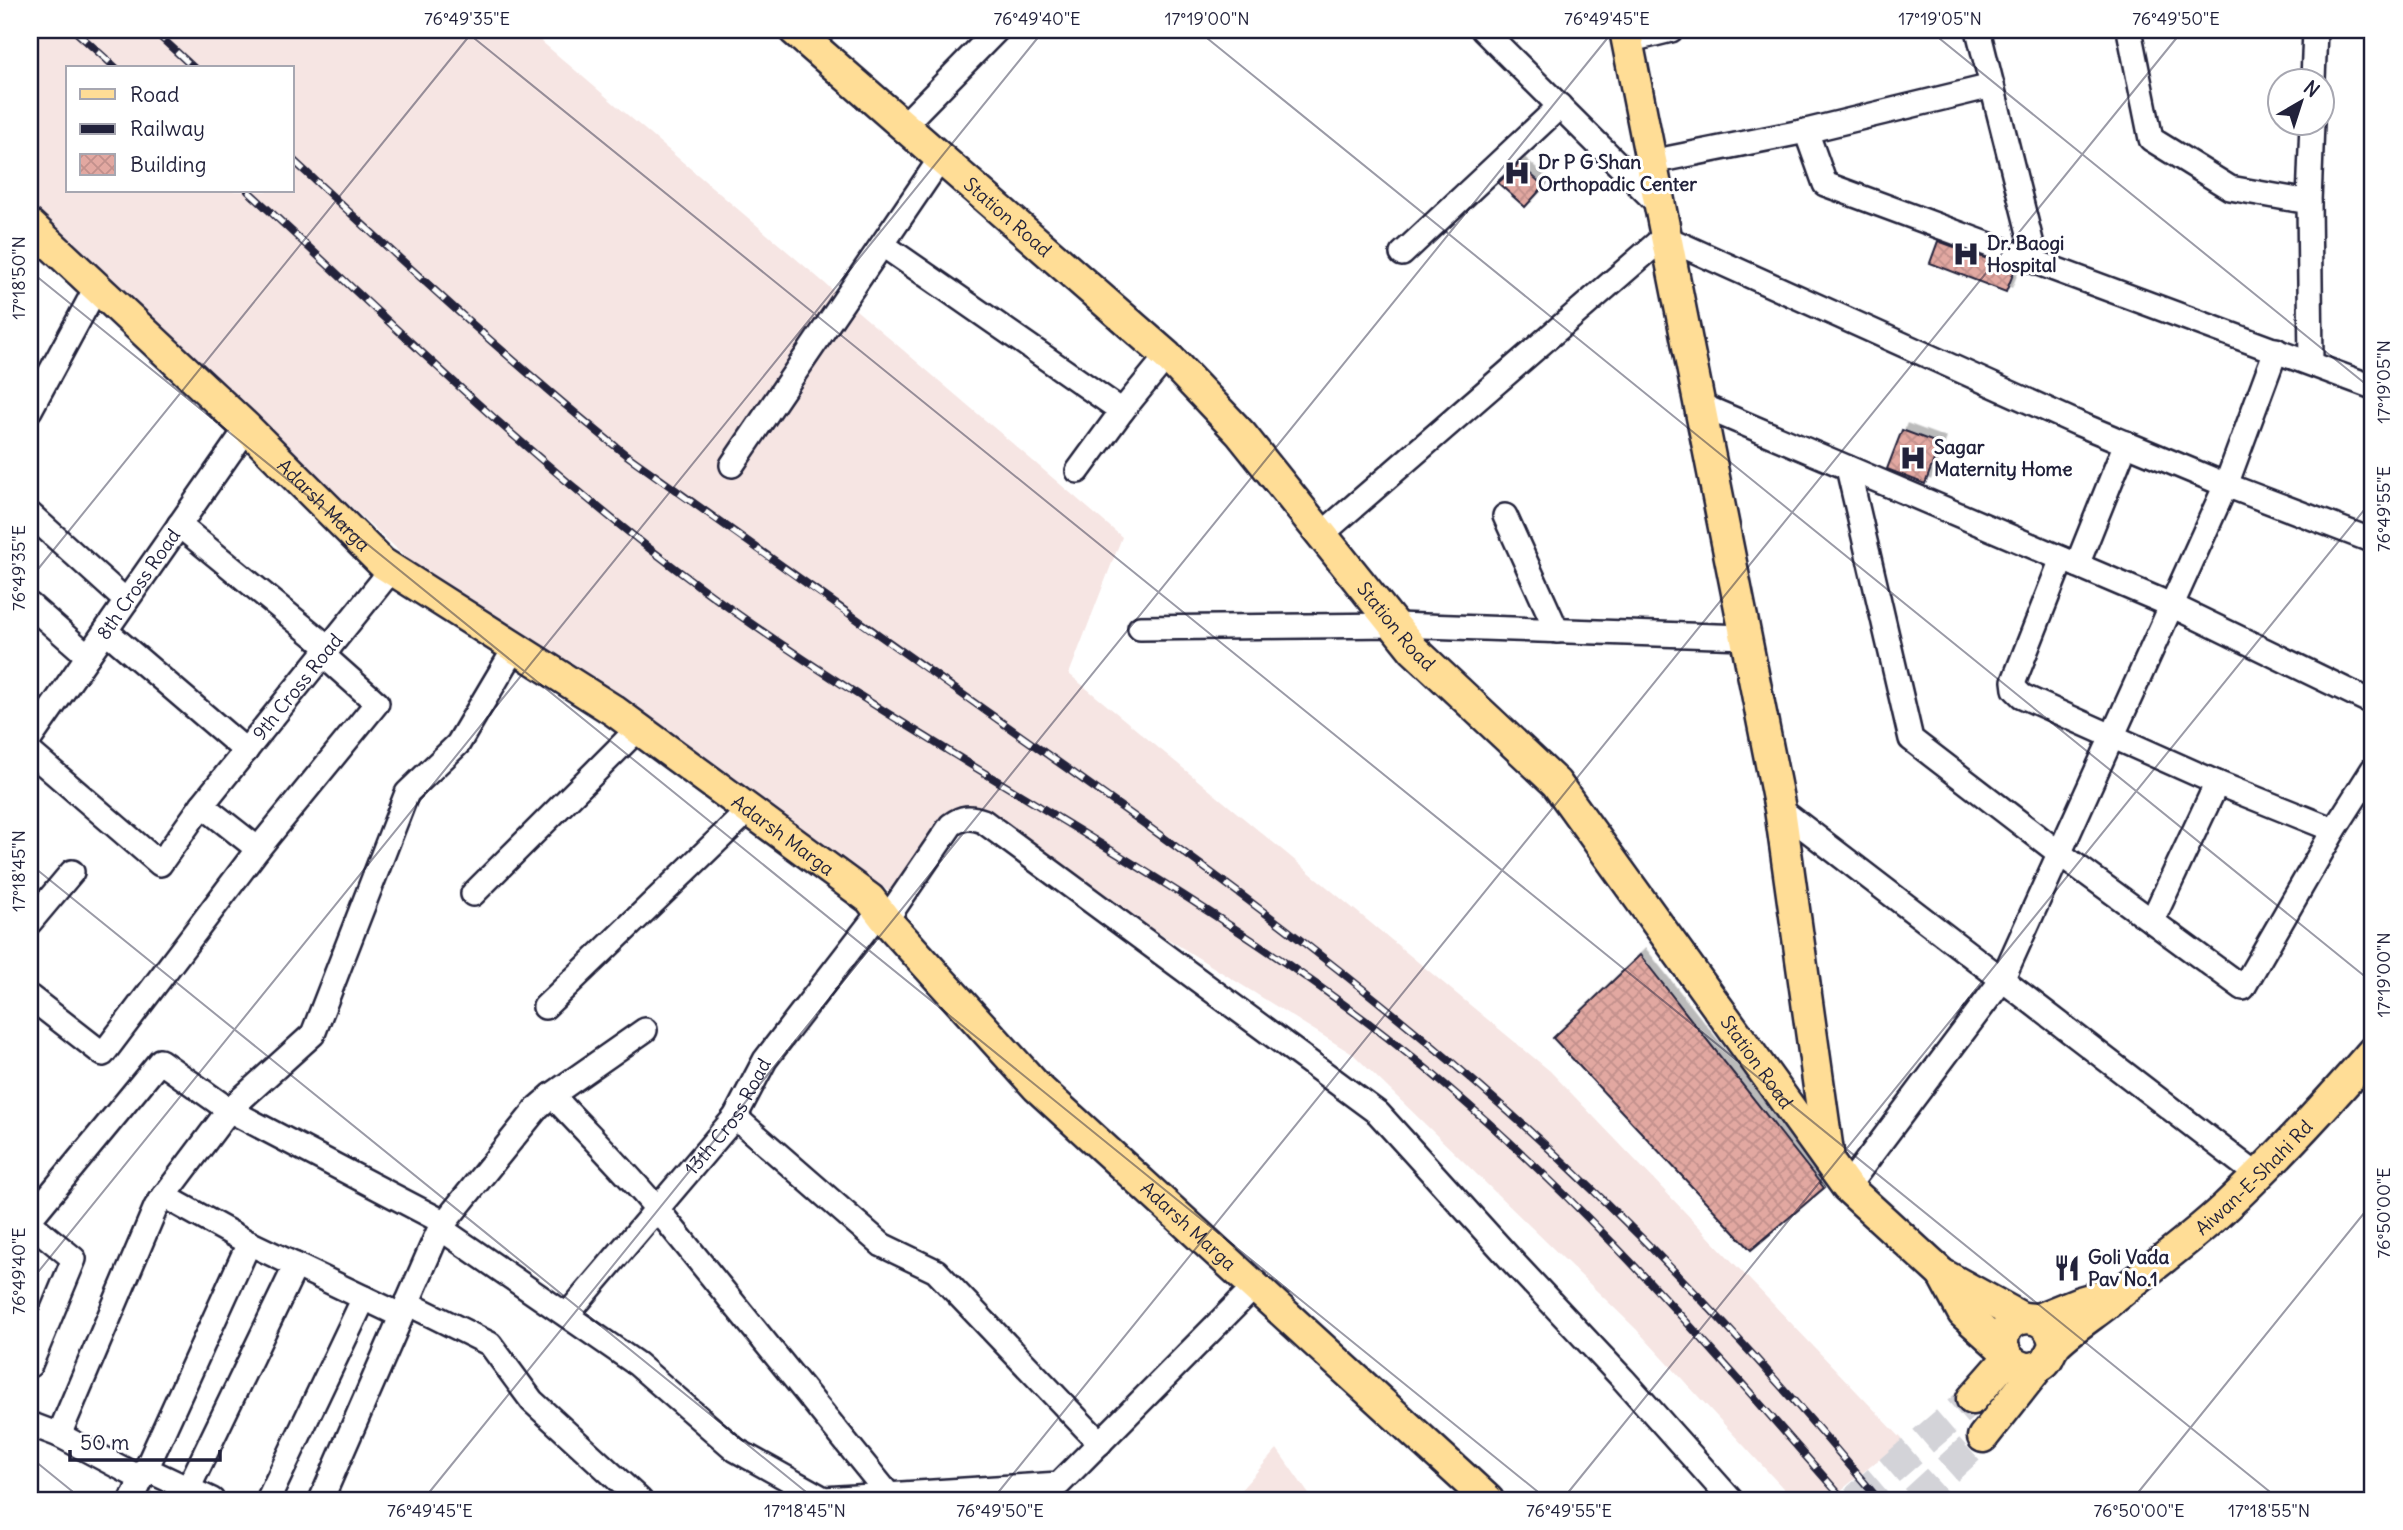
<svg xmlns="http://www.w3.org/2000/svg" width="2403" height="1530" viewBox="0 0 2403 1530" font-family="Delius,sans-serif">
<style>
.built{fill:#f6e5e3;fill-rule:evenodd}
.building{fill:url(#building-cross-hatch);stroke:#22223b;stroke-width:2;filter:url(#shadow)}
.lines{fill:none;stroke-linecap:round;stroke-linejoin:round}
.major-tunnel{stroke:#d3d3d8;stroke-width:30;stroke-dasharray:30 15;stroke-linecap:butt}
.minor-casing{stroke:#22223b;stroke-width:28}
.major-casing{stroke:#22223b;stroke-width:35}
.minor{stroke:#fff;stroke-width:23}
.major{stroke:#ffdd96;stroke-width:30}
.rail-casing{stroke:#22223b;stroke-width:8}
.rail{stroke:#fff;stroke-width:5;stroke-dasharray:16;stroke-linecap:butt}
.ticks{fill:none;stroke:#22223b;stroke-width:2;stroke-opacity:0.45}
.labels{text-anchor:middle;stroke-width:6;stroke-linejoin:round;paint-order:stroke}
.poi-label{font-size:19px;font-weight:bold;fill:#22223b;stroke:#fff;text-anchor:start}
.street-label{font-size:19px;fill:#22223b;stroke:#fff}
.neatline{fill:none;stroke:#22223b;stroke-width:2.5}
.ticks-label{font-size:18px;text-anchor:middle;fill:#22223b}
</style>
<defs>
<pattern id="building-cross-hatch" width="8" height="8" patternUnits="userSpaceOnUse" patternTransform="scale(1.75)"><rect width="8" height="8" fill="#e2a8a1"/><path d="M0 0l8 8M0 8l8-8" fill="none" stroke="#c2908c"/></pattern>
<filter id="shadow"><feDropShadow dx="5.5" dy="-5.5" stdDeviation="0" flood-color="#0004"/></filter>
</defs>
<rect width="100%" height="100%" fill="#fff"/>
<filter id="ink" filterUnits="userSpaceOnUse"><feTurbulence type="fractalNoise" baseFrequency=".0143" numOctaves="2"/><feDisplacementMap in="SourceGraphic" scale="14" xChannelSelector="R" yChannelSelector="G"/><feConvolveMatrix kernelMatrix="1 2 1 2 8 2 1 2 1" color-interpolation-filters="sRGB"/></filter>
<g filter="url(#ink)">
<path class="built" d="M30 30H528L1122 537 1069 674 1550 1071 1903 1440 1829 1500H1794L1636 1329 1354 1055 974 818 894 895 531 641 432 581 30 212ZM68 68H292V191H68Z
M1277 1449 1313 1500H1232Z"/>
<path class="building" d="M1519 164 1544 186 1525 207 1498 183Z
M1938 241 2015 269 2006 292 1930 263Z
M1902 430 1940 444 1925 484 1887 469Z
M1640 955 1824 1188 1751 1250 1553 1038Z"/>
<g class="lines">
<path class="major-tunnel" d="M1855 1500 1972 1399
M1914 1500 1983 1437"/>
<g class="minor-casing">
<g id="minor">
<path d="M1483 30 1660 206"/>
<path d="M1978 30 2036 261"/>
<path d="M2129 30 2151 139 2230 188 2309 202 2311 362"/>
<path d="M1627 41 1671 30"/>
<path d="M2313 80 2315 30"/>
<path d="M904 125 997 30"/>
<path d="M1806 131 1992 86"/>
<path d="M1651 162 1806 131 1825 184 2373 387"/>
<path d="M2309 202 2312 122"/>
<path d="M883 245 1122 411 1167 356"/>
<path d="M1402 254 1560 106"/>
<path d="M1698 404 2171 605 2373 703"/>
<path d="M30 410 96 288"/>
<path d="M732 465 941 158"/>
<path d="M1848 468 1911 739 2059 853 2243 988 2334 830 2373 769"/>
<path d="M1078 471 1122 411"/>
<path d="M30 514 126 601"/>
<path d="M1505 516 1557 631"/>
<path d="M179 525 329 648"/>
<path d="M1322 534 1664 237 2077 423 2226 485 2373 541"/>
<path d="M2062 559 2014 681 2015 689 2022 696 2217 783 2334 830"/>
<path d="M2077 565 2126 443"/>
<path d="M30 605 88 656"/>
<path d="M1140 628 1395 625 1746 637"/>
<path d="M106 631 246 751"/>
<path id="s1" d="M30 739 247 428"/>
<path id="s2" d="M30 752 160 864 202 805 392 569"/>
<path d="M1780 809 2257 1175"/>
<path d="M258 849 377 703 323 655"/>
<path d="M473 894 639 728"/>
<path d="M886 920 951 825C962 817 970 816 983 821L1378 1113 1514 1263 1623 1379 1731 1500"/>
<path d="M2152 921 2217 783"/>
<path d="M30 922 72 872"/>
<path d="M30 997 103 1054 258 849 202 805"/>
<path d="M545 1007 749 810"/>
<path d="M552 1095C587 1133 624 1169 657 1209L889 1495"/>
<path d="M735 1117 882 1245 936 1271 1100 1443"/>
<path d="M1847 1187 2002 980 2226 485 2276 350"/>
<path d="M30 1219 160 1061 229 1110 445 1223"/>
<path d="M30 1223 74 1259 30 1365"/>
<path d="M440 1228 538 1107 552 1095 645 1030"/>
<path d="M249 1243 402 1316"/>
<path d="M407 1303 490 1344 532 1401 640 1500"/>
<path id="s3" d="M567 1315 735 1117 765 1060 880 911"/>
<path d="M30 1424 59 1435 156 1207 229 1110 313 1034 407 793 458 744 515 648"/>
<path d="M59 1435 142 1479"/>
<path d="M146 1469 212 1500"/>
<path d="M188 1489 296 1265"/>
<path d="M132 1500 249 1243 164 1196"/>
<path d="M268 1500 364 1298"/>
<path d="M321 1500 440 1228 637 1364 736 1450 824 1499 1059 1484 1255 1286"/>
</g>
</g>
<g class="major-casing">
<g id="major">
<path id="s4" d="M794 30 1167 356 1241 434 1414 650 1556 783 1847 1187 1942 1274 2022 1318"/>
<path d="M1625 30 1780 809 1829 1159"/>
<path id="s5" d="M30 225 247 428 382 563 613 710 870 899 886 920 1037 1087 1488 1500"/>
<path d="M1942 1274 1963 1313 2005 1351"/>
<path d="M2038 1319 2080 1302 2108 1294"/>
<path id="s6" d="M2054 1347C2053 1308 2001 1310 2003 1345 2005 1361 2023 1373 2039 1366 2049 1362 2049 1353 2054 1346 2064 1334 2091 1316 2104 1306 2143 1273 2185 1244 2223 1209 2276 1160 2326 1105 2373 1051"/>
<path d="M1972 1399 2008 1358"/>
<path d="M1983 1437 2039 1366"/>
</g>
</g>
<use href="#minor" class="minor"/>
<use href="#major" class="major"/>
<g class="rail-casing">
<path id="rail" d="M74 30 116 68
M153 30 194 68
M292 159C401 260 509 361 625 454 754 547 884 639 1014 731 1185 851 1354 974 1510 1113 1643 1232 1765 1363 1879 1500
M248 191C396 327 540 470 703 589 916 746 1155 861 1366 1021 1548 1159 1695 1329 1844 1500"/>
</g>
<use href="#rail" class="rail"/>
</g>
</g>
<path class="ticks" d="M464 30 2280 1500M1197 30 2373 983M1929 30 2373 390M30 271 1548 1500M30 579 474 30M30 864 816 1500M30 1282 1044 30M30 1457 83 1500M423 1500 1614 30M992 1500 2183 30M1562 1500 2373 499M2132 1500 2373 1202"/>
<defs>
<g id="hospital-bare" transform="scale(2.1)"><path d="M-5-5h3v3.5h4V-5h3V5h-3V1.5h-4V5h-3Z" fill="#22223b" stroke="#fff" stroke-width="2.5" paint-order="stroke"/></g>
<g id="restaurant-bare" transform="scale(2.1)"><path d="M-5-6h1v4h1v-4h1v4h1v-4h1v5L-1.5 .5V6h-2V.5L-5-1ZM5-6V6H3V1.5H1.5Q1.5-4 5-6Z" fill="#22223b" stroke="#fff" stroke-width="2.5" paint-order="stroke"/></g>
</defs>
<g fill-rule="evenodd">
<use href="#hospital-bare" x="1517" y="173"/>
<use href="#hospital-bare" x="1966" y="254"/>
<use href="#hospital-bare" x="1913" y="458"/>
<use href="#restaurant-bare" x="2067" y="1268"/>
</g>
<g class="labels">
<g class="poi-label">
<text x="1538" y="169">Dr P G Shan<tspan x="1538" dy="22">Orthopadic Center</tspan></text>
<text x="1987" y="250">Dr. Baogi<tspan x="1987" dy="22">Hospital</tspan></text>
<text x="1934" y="454">Sagar<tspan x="1934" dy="22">Maternity Home</tspan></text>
<text x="2088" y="1264">Goli Vada<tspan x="2088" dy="22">Pav No.1</tspan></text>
</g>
<g class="street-label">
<text dy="7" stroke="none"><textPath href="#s4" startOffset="284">Station Road</textPath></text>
<text dy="7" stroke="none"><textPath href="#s5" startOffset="406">Adarsh Marga</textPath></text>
<text dy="7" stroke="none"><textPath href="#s1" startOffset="189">8th Cross Road</textPath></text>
<text dy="7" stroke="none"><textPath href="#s4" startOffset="850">Station Road</textPath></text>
<text dy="7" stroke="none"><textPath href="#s2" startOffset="396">9th Cross Road</textPath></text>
<text dy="7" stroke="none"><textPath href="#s5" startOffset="973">Adarsh Marga</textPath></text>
<text dy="7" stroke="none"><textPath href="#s4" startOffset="1418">Station Road</textPath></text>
<text dy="7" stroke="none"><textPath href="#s3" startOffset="256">13th Cross Road</textPath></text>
<text dy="7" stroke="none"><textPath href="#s6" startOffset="420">Aiwan-E-Shahi Rd</textPath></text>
<text dy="7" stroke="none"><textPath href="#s5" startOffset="1538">Adarsh Marga</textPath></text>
</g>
</g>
<rect width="2403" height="1530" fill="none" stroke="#fff" stroke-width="77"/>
<rect x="66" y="66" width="228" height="126" fill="#ffffff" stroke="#a7a7b1" stroke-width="2"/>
<rect x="80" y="89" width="35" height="10" fill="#ffdd96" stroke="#a7a7b1" stroke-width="2"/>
<text x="130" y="102" font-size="21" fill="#22223b">Road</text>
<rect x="80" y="124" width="35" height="10" fill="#22223b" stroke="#a7a7b1" stroke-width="2"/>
<text x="130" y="136" font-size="21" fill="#22223b">Railway</text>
<rect x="80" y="154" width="35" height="21" fill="url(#building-cross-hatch)" stroke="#a7a7b1" stroke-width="2"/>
<text x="130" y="172" font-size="21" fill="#22223b">Building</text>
<g transform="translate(2301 102) rotate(39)"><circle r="33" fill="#ffffff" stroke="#a7a7b1" stroke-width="2"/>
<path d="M0-5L12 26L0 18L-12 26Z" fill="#22223b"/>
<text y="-10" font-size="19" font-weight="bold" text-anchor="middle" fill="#22223b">N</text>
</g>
<path d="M70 1450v10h150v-10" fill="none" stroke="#22223b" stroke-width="3.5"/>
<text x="80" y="1450" font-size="21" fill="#22223b" stroke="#ffffff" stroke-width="5" paint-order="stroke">50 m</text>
<rect x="38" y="38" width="2326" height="1454" class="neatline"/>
<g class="ticks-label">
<text x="467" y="25">76°49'35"E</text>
<text x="1037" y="25">76°49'40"E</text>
<text x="1207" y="25">17°19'00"N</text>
<text x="1607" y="25">76°49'45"E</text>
<text x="1940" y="25">17°19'05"N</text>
<text x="2176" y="25">76°49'50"E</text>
<text transform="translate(19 278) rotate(-90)" y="6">17°18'50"N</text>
<text transform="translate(2384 382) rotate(-90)" y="6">17°19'05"N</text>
<text transform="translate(2384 509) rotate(-90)" y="6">76°49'55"E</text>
<text transform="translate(19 568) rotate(-90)" y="6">76°49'35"E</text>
<text transform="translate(19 871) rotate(-90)" y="6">17°18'45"N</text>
<text transform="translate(2384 975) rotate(-90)" y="6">17°19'00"N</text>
<text transform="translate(2384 1213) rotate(-90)" y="6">76°50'00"E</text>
<text transform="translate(19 1271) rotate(-90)" y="6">76°49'40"E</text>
<text x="430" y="1517">76°49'45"E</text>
<text x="805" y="1517">17°18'45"N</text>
<text x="1000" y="1517">76°49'50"E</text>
<text x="1569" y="1517">76°49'55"E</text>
<text x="2139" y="1517">76°50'00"E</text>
<text x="2269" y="1517">17°18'55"N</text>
</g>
</svg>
